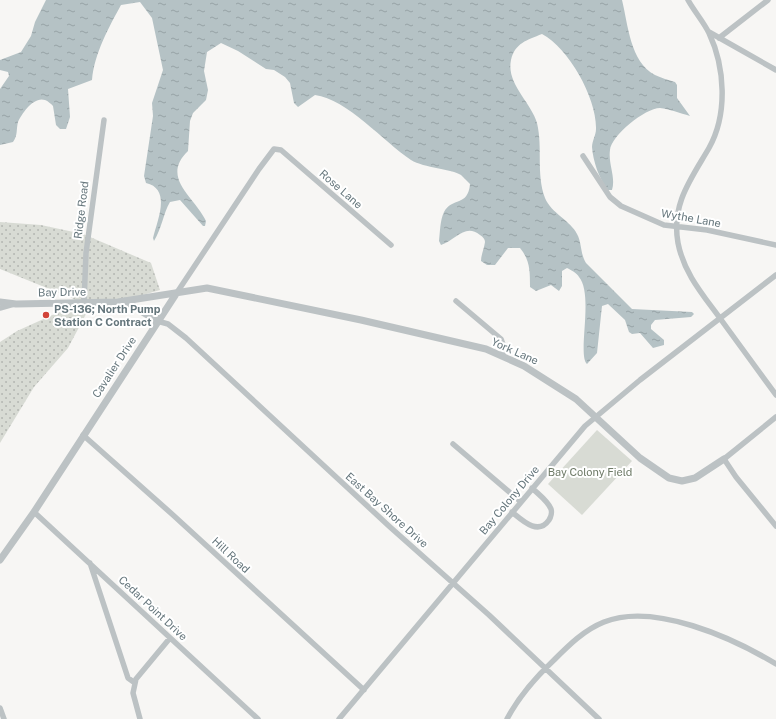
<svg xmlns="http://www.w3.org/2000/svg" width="776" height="719" viewBox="0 0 776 719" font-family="'Public Sans',sans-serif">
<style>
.grass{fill:url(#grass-dots)}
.green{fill:#d8dbd4}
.water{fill:url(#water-ripples)}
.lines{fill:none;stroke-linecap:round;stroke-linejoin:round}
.minor{stroke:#bcc2c4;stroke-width:5.5}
.tertiary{stroke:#bcc2c4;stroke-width:7}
.poi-dot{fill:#d24439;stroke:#fff;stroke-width:1.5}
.labels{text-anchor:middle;stroke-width:4;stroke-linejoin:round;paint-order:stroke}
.street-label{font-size:11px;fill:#65767c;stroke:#fff}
.poi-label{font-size:11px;font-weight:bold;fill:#65767c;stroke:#fff;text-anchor:start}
.park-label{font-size:11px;fill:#6e7a67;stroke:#fff}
</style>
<defs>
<pattern id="grass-dots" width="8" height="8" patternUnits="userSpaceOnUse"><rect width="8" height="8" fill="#d8dbd4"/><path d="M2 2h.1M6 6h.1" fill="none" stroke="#b3b6b1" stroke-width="1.8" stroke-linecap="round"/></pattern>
<pattern id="water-ripples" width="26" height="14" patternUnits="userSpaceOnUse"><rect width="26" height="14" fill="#b5c2c5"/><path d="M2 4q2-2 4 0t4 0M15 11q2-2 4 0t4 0" fill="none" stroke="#97a2a5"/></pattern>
</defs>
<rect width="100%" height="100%" fill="#f7f6f4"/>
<path class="grass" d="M0 222 41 225 83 234 151 263 160 290 129 299H94L68 348 34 387 0 443V342L17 331 70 307 74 299 0 269Z"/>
<path class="green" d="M597 430 632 461 582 515 548 484Z"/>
<path class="water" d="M46 0H622C628 24 630 62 655 75 661 78 669 80 675 82L677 85V98L690 116C680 113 669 109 660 108 645 108 611 136 610 150 608 164 616 177 612 190H608C599 179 593 161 592 147 592 141 596 135 596 129 597 99 569 48 542 34 527 40 515 43 511 60 506 84 531 102 537 123 543 148 536 173 545 198 551 213 571 221 577 234 582 243 580 253 586 263L632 309 692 312 694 314 691 317 655 320 651 325V329L664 340V345L653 348 640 333 632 334 629 332 625 320 608 304 602 306 597 353 587 364C577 355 594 295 579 277 577 273 571 270 567 268L562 271V286L559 291 551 285 536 291 530 287C530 271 530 260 520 248H508L495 265H487L481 261C481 255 484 249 485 242 485 239 483 237 480 235 465 223 456 240 441 245L439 241C440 233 440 220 444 212 452 197 468 207 470 184 467 181 464 178 461 175 452 169 424 168 411 160 384 142 347 99 315 95L298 107 294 103 290 83 285 77 274 70 266 69 238 51 221 43 207 52 204 71 208 90 206 100 193 113 190 121 188 151C160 178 195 197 206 221L205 226H203L180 200 170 202C163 214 162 228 154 241L153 238C157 221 172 189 146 183L144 176 153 116 152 103 163 70 152 18 140 2 121 5C109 27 94 54 92 80L68 89 70 117 66 129H60L56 125 53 106C51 104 48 101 45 100 34 96 22 113 18 122 16 130 18 135 13 142L0 145V89L9 76 8 72 0 70V60L21 52 31 36 35 22Z"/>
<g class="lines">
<path class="minor" d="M688 0C694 11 703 21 709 33 725 67 728 114 709 148 691 179 671 204 678 243 684 274 704 296 722 321 740 346 758 370 776 395
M709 32 776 70
M719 38 768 0
M583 156 610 197 621 206 664 225 707 230 776 245
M176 294 259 169 274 149 281 150 391 245
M456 301 501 339 504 347 503 355
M84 303 86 253 104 120
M0 308 14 304
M157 321 168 324 186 338 390 527 489 615 599 719
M776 417 724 459 736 477 776 526
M83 435 173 515 364 690
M453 444 521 502
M34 512 258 719
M512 512C522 520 538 536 549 520 551 517 552 512 551 509 548 501 538 494 532 488
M90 563 128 678 135 683
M0 708 4 719
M140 719 133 693 136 679 170 638
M339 719 585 426 640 380 776 275
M507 719C519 696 535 678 554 660 569 645 584 630 604 622 654 602 733 638 776 664"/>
<path class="tertiary" d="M125 301 157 321
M0 302 16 304 118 302 207 288 361 320 486 349 524 366 576 399 640 458 669 478 682 481 695 478 724 459
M0 560 34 512 176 294"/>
</g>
<circle class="poi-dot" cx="46" cy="315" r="4"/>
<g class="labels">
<g class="street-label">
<text transform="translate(341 189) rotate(41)" y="4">Rose Lane</text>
<text transform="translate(81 210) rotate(-83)" y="4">Ridge Road</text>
<text transform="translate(691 218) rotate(10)" y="4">Wythe Lane</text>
<text transform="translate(62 292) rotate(-1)" y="4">Bay Drive</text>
<text transform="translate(515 351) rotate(24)" y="4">York Lane</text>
<text transform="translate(114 367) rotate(-57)" y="4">Cavalier Drive</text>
<text transform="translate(509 500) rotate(-50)" y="4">Bay Colony Drive</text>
<text transform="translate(387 510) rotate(42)" y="4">East Bay Shore Drive</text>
<text transform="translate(231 555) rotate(43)" y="4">Hill Road</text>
<text transform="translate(153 608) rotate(43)" y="4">Cedar Point Drive</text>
</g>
<g class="poi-label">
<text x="54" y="313">PS-136; North Pump<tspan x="54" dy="13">Station C Contract</tspan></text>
</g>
<g class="park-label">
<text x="590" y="476">Bay Colony Field</text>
</g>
</g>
</svg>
